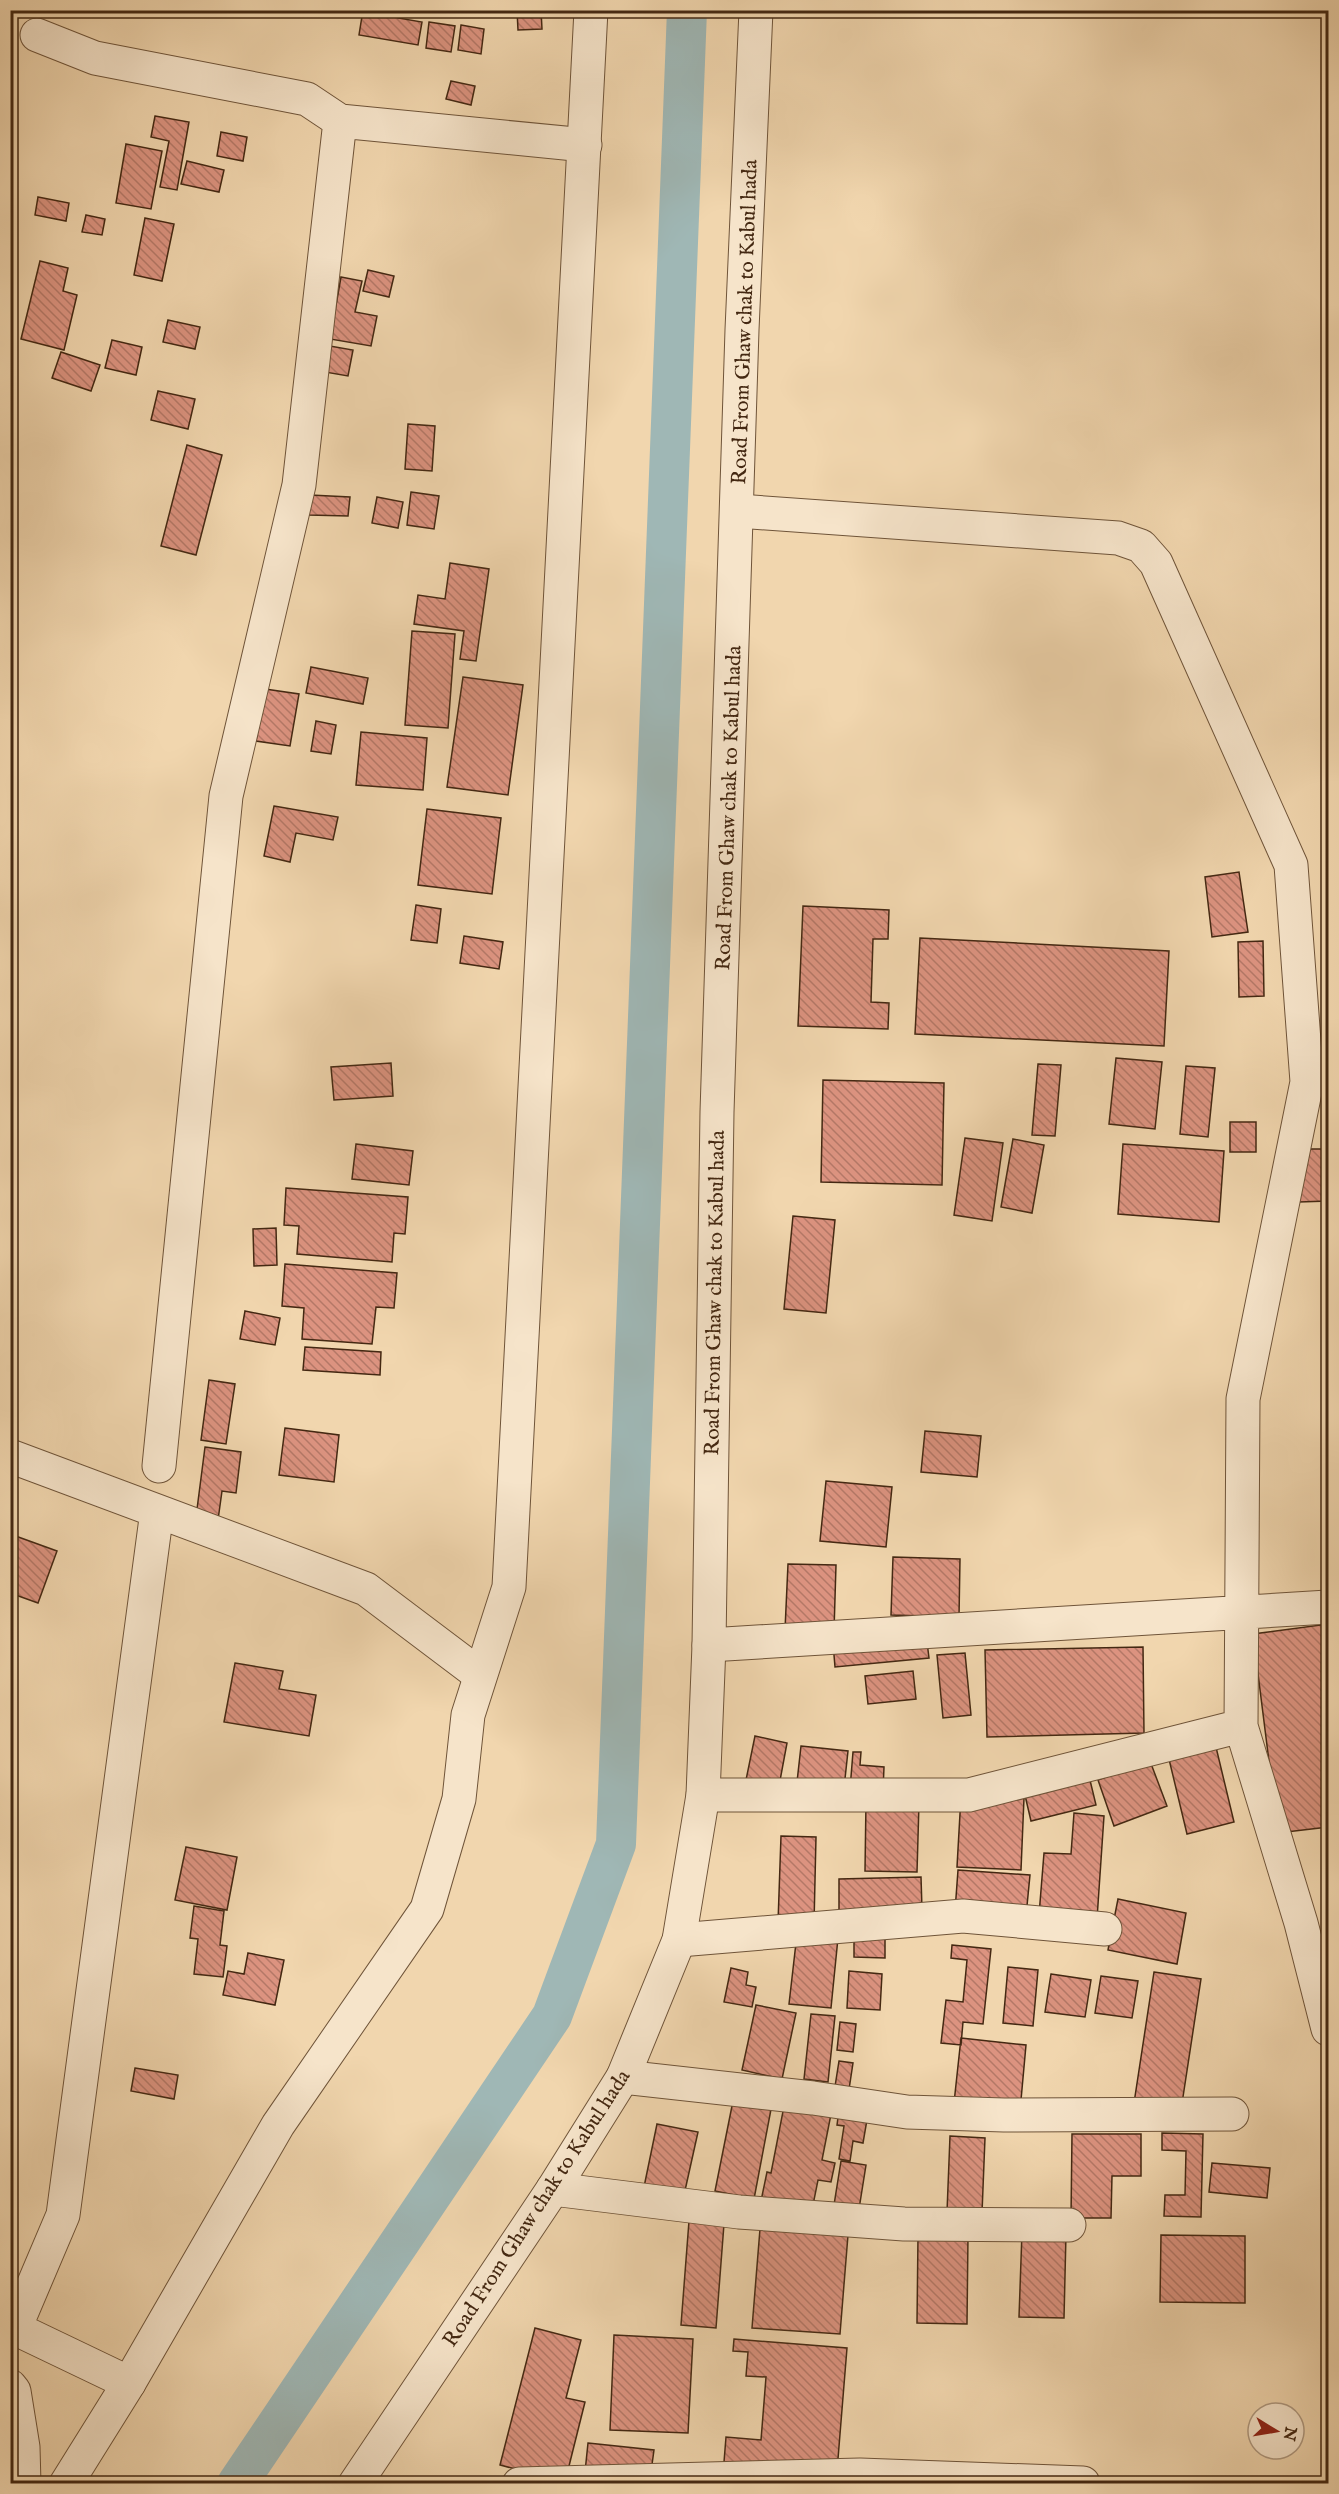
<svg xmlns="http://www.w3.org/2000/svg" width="1339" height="2494" viewBox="0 0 1339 2494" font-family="'IM FELL English',serif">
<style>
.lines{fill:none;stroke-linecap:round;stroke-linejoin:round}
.canal{stroke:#9fb7b5;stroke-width:40}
.building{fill:url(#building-back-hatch);stroke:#442812;stroke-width:1.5}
.minor-casing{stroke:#6f5439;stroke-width:35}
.tertiary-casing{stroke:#6f5439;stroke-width:35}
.minor{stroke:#f6e4ca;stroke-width:33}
.tertiary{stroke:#f6e4ca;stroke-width:33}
.labels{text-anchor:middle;stroke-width:6;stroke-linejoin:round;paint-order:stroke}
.street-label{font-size:21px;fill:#442812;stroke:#f6e4ca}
</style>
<defs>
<pattern id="building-back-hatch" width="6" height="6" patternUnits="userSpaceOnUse" patternTransform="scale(1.5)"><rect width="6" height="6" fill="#dc9380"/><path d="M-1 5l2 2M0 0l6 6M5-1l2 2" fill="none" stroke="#b47867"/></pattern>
</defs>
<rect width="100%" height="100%" fill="#f1d6ae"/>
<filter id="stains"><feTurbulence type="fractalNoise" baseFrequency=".00333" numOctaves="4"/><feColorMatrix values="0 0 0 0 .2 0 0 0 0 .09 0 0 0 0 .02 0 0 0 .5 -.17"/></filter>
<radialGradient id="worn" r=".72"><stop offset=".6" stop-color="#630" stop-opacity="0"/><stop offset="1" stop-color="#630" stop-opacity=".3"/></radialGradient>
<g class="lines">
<path class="canal" d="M237 2484 552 2016 616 1844 687 10"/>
</g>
<path class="building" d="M363 10H399L398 18 422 22 418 45 359 35Z
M517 10H541L542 29 518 30Z
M429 22 455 26 451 52 426 48Z
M461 25 484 29 481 54 458 50Z
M451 81 475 86 471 105 446 99Z
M155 116 189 122 177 190 160 187 169 141 151 137Z
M221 132 247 137 243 161 217 156Z
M126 144 162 151 151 209 116 203Z
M187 161 224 170 219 192 181 184Z
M38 197 69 203 66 221 35 215Z
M86 215 105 219 102 235 82 232Z
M145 218 174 224 162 281 134 275Z
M40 261 68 268 63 291 77 295 64 350 21 339Z
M368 270 394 276 389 297 363 291Z
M341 277 362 281 355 312 377 316 371 346 330 339Z
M168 320 200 327 195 349 163 342Z
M112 340 142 347 136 375 105 368Z
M324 345 353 350 348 376 319 371Z
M61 352 100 365 91 391 52 378Z
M158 391 195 399 188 429 151 420Z
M408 424 435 426 432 471 405 469Z
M187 445 222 455 196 555 161 546Z
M411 492 439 496 434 529 407 525Z
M310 495 350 497 348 516 309 515Z
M377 497 403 502 398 528 372 523Z
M450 563 489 569 476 661 460 659 464 631 414 624 418 595 445 599Z
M412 631 455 634 448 728 405 725Z
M311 667 368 678 363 704 306 693Z
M463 677 523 685 508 795 447 787Z
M265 689 299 694 290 746 256 741Z
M316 721 336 725 331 754 311 751Z
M361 732 427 738 423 790 356 785Z
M274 806 338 817 333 840 296 833 290 862 264 856Z
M427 809 501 818 492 894 418 885Z
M1239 872 1248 932 1212 937 1205 877Z
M416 905 441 909 437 943 411 940Z
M803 906 889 910 888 939H873L871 1002 889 1003 888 1029 798 1026Z
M464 936 503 942 499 969 460 963Z
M920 938 1169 951 1164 1046 915 1034Z
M1263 941 1264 996 1239 997 1238 942Z
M1116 1058 1162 1062 1155 1129 1109 1124Z
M391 1063 393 1096 334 1100 331 1067Z
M1038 1064 1061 1065 1055 1136 1032 1135Z
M1186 1066 1215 1068 1208 1137 1180 1134Z
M823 1080 944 1083 942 1185 821 1182Z
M1230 1122H1256V1152H1230Z
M965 1138 1003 1143 992 1221 954 1215Z
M1013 1139 1044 1145 1032 1213 1001 1207Z
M356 1144 413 1151 409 1185 352 1179Z
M1123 1144 1224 1151 1219 1222 1118 1214Z
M1299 1149H1328V1201L1299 1202Z
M286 1188 408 1197 405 1234 394 1233 392 1262 297 1254 299 1226 284 1225Z
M793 1216 835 1220 826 1313 784 1309Z
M276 1228 277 1265 254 1266 253 1229Z
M285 1264 397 1273 394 1308 376 1307 372 1344 302 1339 304 1308 282 1306Z
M245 1311 280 1318 275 1345 240 1339Z
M305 1347 381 1352 380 1375 303 1370Z
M209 1380 235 1384 226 1444 201 1440Z
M285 1428 339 1435 334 1482 279 1475Z
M925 1431 981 1436 977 1477 921 1472Z
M205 1447 241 1452 236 1493 222 1491 218 1520 196 1517Z
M826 1481 892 1487 886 1547 820 1541Z
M10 1534 57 1551 38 1603 10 1593Z
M893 1557 960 1559 959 1617 891 1615Z
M788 1564 836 1565 834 1631 785 1630Z
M1328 1624V1827L1278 1833 1253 1634Z
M926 1634 929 1658 835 1667 833 1643Z
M1143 1647 1144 1733 987 1737 985 1650Z
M965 1653 971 1715 943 1718 937 1655Z
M235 1663 283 1671 279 1689 316 1695 309 1736 224 1722Z
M913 1671 916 1699 868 1704 865 1676Z
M755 1736 787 1743 779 1786 746 1780Z
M1215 1743 1234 1822 1187 1834 1168 1755Z
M801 1746 848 1751 844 1788 797 1782Z
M853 1752H861L860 1765 884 1767 883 1791 850 1789Z
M1150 1761 1167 1806 1114 1826 1098 1780Z
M1089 1776 1096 1805 1031 1821 1024 1791Z
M961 1796 1024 1798 1021 1870 957 1867Z
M866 1802 919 1803 917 1872 865 1871Z
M1074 1813 1104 1816 1097 1919 1039 1915 1044 1853 1071 1854Z
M781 1836 816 1837 814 1924 778 1923Z
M186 1847 237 1857 227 1910 175 1900Z
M958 1870 1030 1875 1026 1916 955 1911Z
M921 1877 922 1909 839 1911V1879Z
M1118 1899 1186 1913 1177 1964 1108 1950Z
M194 1906 224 1911 220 1945 227 1946 223 1977 194 1974 198 1939 190 1938Z
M797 1934 838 1938 831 2008 789 2004Z
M854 1937 885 1938V1958L854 1957Z
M952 1945 991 1949 983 2024 963 2022 961 2045 941 2043 946 2000 963 2002 967 1960 951 1958Z
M248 1953 284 1960 275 2005 223 1995 228 1971 244 1974Z
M1008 1967 1038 1970 1033 2026 1003 2023Z
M731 1968 748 1972 746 1985 756 1987 752 2007 724 2002Z
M849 1971 882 1974 880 2010 847 2008Z
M1154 1972 1201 1979 1181 2110 1134 2103Z
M1051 1974 1091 1980 1085 2017 1045 2012Z
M1101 1976 1138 1981 1132 2018 1095 2013Z
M756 2005 796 2013 782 2079 742 2070Z
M811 2014 835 2016 828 2082 804 2079Z
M840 2022 856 2024 853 2052 837 2050Z
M961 2038 1026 2045 1020 2111 954 2103Z
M839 2061 853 2063 848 2096 834 2093Z
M135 2068 178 2075 174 2099 131 2091Z
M734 2096 772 2104 754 2199 715 2191Z
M785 2101 832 2109 822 2160 835 2163 831 2182 818 2180 812 2210 761 2201 767 2172 771 2173Z
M839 2110 868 2114 863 2143 853 2141 850 2161 839 2159 844 2126 837 2125Z
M657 2124 698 2132 684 2195 644 2187Z
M1162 2133 1203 2134 1201 2217 1164 2216 1165 2195H1185L1186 2151 1162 2150Z
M1072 2134H1141V2176H1112L1111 2218H1071Z
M950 2136 985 2138 982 2213 947 2212Z
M841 2161 866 2165 859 2209 834 2205Z
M1212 2163 1270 2168 1267 2198 1209 2192Z
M689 2221 724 2224 716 2328 681 2325Z
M760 2229 848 2235 840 2334 752 2328Z
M1022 2232 1066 2234 1064 2318 1019 2317Z
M1161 2235 1245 2236V2303L1160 2302Z
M918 2236H968L967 2324 917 2323Z
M535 2328 581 2340 566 2398 585 2402 565 2482 500 2465Z
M614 2335 693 2339 688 2433 610 2430Z
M734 2339 847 2348 837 2471 724 2462 726 2437 761 2440 766 2377 746 2376 748 2352 733 2351Z
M588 2443 654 2450 650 2479 585 2472Z"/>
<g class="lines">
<g class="minor-casing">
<path id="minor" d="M37 35 95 58 307 99 340 121
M738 511 1118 538 1141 546 1156 563 1291 865 1307 1082 1243 1399 1241 1726 1301 1923 1328 2029
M10 1456 366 1589 480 1675
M159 1466 226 796 299 485 340 121 585 145
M709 1645 1328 1607
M703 1795H969L1241 1726
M679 1940 963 1916 1105 1929
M623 2077 813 2098 907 2112 1004 2115 1232 2114
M553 2189 739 2212 904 2224 1069 2225
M10 2326 129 2383
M15 2328 63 2215 157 1511
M10 2386 14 2391 23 2447 24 2484
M519 2484 860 2475 1083 2483"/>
</g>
<g class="tertiary-casing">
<path id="tertiary" d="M66 2484 129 2383 278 2125 427 1909 459 1799 468 1715 509 1587 591 10
M355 2484 553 2189 623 2077 679 1940 703 1795 709 1645 717 1112 742 330 756 10"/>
</g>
<use href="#minor" class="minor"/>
<use href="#tertiary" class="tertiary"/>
</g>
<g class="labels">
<g class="street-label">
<text transform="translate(744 322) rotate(-88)" y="7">Road From Ghaw chak to Kabul hada</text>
<text transform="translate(728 808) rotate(-88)" y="7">Road From Ghaw chak to Kabul hada</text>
<text transform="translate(714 1293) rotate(-89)" y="7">Road From Ghaw chak to Kabul hada</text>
<text transform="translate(536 2208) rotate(-57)" y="7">Road From Ghaw chak to Kabul hada</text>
</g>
</g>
<rect width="1339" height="2494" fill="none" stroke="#f1d6ae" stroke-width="36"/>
<rect x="12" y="12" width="1315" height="2470" fill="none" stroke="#442812" stroke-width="3"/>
<rect x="18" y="18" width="1303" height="2458" fill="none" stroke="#442812" stroke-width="1.5"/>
<g transform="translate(1276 2431) rotate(101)"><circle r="28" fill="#f6e4ca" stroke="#af9980" stroke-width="1.5"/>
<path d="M0-4.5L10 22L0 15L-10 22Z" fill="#8f2418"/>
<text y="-9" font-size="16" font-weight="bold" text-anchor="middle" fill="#442812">N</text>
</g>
<rect width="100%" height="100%" filter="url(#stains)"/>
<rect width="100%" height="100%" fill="url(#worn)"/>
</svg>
